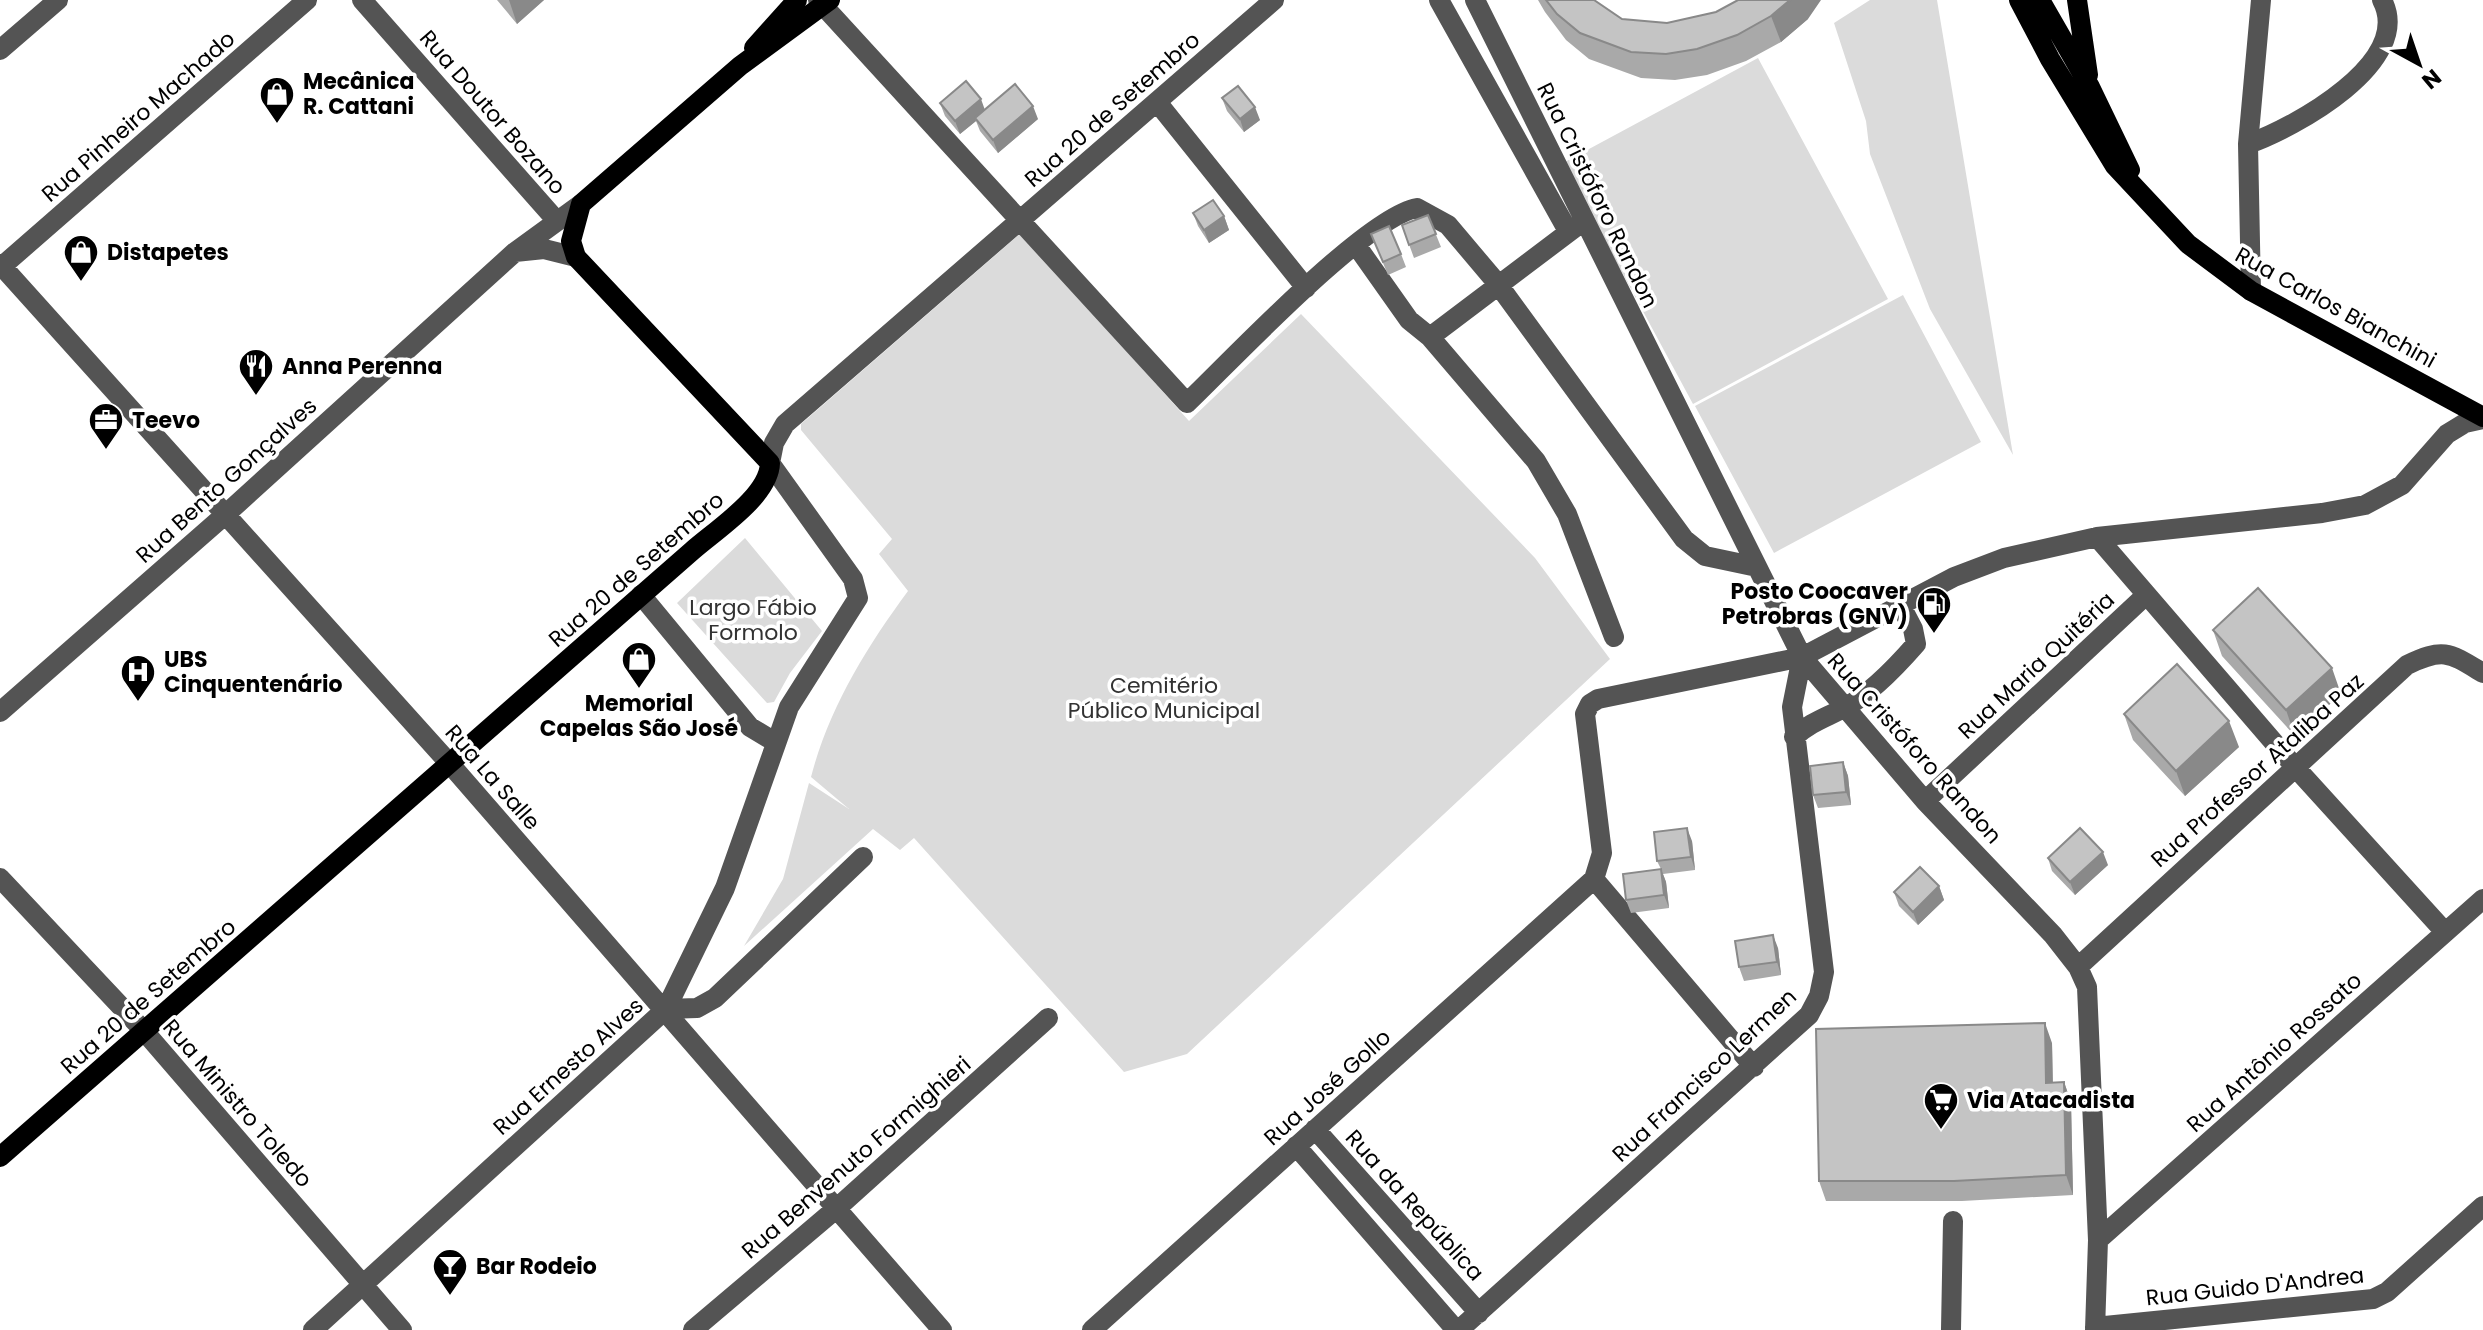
<svg xmlns="http://www.w3.org/2000/svg" width="2483" height="1330" viewBox="0 0 2483 1330" font-family="Poppins,sans-serif">
<style>
.green{fill:#dbdbdb}
.lines{fill:none;stroke-linecap:round;stroke-linejoin:round}
.minor{stroke:#545454;stroke-width:20}
.major{stroke:#000;stroke-width:20}
.wall{fill:#a9a9a9}
.shaded-wall{fill:#898989}
.building{fill:#c4c4c4;stroke:#898989;stroke-width:2}
.labels{text-anchor:middle;stroke-width:7;stroke-linejoin:round;paint-order:stroke}
.poi-label{font-size:22px;font-weight:bold;fill:#000;stroke:#fff;text-anchor:start}
.street-label{font-size:22px;fill:#000;stroke:#fff}
.park-label{font-size:22px;fill:#323232;stroke:#fff}
</style>
<rect width="100%" height="100%" fill="#fff"/>
<path class="green" d="M1870 0H1937L2013 455 1930 309 1870 154 1866 121 1834 23Z
M1758 58 1888 299 1693 404 1563 163Z
M1021 233 1189 421 1301 314 1535 558 1610 659 1187 1054 1124 1072 914 838 900 850 873 829 744 946 783 879 809 783 849 809 811 777C829 708 866 648 908 591L879 554 892 539 801 430V424Z
M1903 295 1981 442 1774 553 1695 406Z
M745 538 822 631 790 673 774 702 767 703 677 603Z"/>
<g class="lines">
<path class="minor" d="M362 0 556 220
M818 0 1187 403C1231 361 1366 217 1417 208L1448 225 1497 283 1684 539 1705 556 1757 567
M1439 0 1568 231
M1475 0 1802 657 1925 801 2053 935 2078 967 2087 987 2098 1240 2095 1330
M0 50 58 0
M1157 102 1306 288
M2248 144C2294 128 2415 62 2382 0
M1356 245 1409 320 1430 337 1536 461 1567 514 1614 637
M515 252 544 249 576 257
M0 264 450 764 942 1330
M0 268 307 0
M2251 291 2248 144 2261 0
M1430 337 1577 226
M2097 537 2295 767 2445 932
M641 595 750 727 775 742
M0 712 226 514 515 252 581 204
M1794 737C1811 722 1825 718 1844 708 1870 694 1896 667 1916 644L1913 629 1901 606
M1925 801 2145 596
M0 878 144 1031 402 1330
M1594 879 1602 853 1585 714 1590 704 1598 699 1802 657 1954 577 2004 558 2097 537 2322 513 2365 505 2402 485 2447 434 2465 423 2483 419
M1594 879 1754 1067
M2078 967 2407 665C2444 647 2450 653 2483 673
M666 1009 725 888 789 707 858 598 853 579 770 463 774 443 785 424 1274 0
M1315 1129 1479 1313
M1296 1146 1456 1330
M2098 1240 2483 899
M2095 1327 2373 1299 2387 1292 2483 1206
M313 1330 666 1009 697 1008 715 998 863 857
M693 1330 837 1208 1048 1018
M1092 1330 1594 879
M1459 1330 1809 1015 1819 996 1824 972 1792 707 1802 657
M1951 1330 1953 1221"/>
<path class="major" d="M2019 0 2050 59 2115 166 2188 244 2251 291 2483 417
M2040 0 2090 87 2130 170
M2077 0 2088 75
M754 48 797 0
M0 1157 692 551C717 529 769 496 770 463L576 257 571 241 581 204 740 66 830 0"/>
</g>
<path class="wall" d="M497 0H544L517 24Z
M1538 0H1594L1622 19 1667 23 1716 12 1808 19 1781 42 1746 61 1707 75 1675 80 1641 78 1589 59 1566 40 1545 12Z
M1222 98 1260 120 1244 132 1227 111Z
M940 103 985 110 1038 119 998 153 980 131 976 121 960 134 945 116Z
M1193 213 1224 216 1229 230 1209 243 1198 226Z
M1428 215 1441 247 1414 258 1402 225Z
M1371 234 1401 254 1406 267 1388 275Z
M2213 630 2341 694 2295 736 2222 656Z
M2124 714 2239 747 2185 796 2133 740Z
M1843 762 1848 776 1851 805 1818 808 1813 795Z
M1692 841 1695 870 1663 874 1666 882 1669 908 1631 913 1626 900 1661 869 1657 861Z
M2048 858 2108 865 2075 895 2052 871Z
M1939 886 1944 900 1918 925 1899 906 1894 892Z
M1778 948 1781 975 1744 981 1739 967Z
M2052 1043 2053 1082H2064L2071 1102 2073 1195 1962 1201H1826L1819 1181Z"/>
<path class="shaded-wall" d="M509 0H544L517 24Z
M1790 0H1821L1808 19 1781 42 1771 16Z
M981 99 986 113 975 118 976 121 960 134 955 121Z
M1033 106 1038 119 998 153 993 140Z
M1255 107 1260 120 1244 132 1240 119Z
M1224 216 1229 230 1209 243 1204 230Z
M2332 668 2341 694 2295 736 2286 710Z
M2229 721 2239 747 2185 796 2176 771Z
M1843 762 1848 776 1851 805 1846 792Z
M1687 828 1692 841 1695 870 1691 857Z
M2103 852 2108 865 2075 895 2070 882Z
M1661 869 1666 882 1669 908 1664 895Z
M1939 886 1944 900 1918 925 1913 912Z
M1773 935 1778 948 1781 975 1777 962Z
M2045 1023 2052 1043 2053 1102 2046 1083Z
M2064 1082 2071 1102 2073 1195 2066 1175Z"/>
<path class="building" d="M1546 0H1594L1622 19 1667 23 1716 12 1738 0H1790L1771 16 1737 35 1697 49 1666 54 1631 52 1580 33 1557 14Z
M966 81 981 99 955 121 940 103Z
M1015 84 1033 106 993 140 975 118Z
M1238 86 1255 107 1240 119 1222 98Z
M1213 200 1224 216 1204 230 1193 213Z
M1428 215 1436 234 1409 245 1402 225Z
M1389 226 1401 254 1383 262 1371 234Z
M2258 588 2332 668 2286 710 2213 630Z
M2177 664 2229 721 2176 771 2124 714Z
M1843 762 1846 792 1813 795 1810 766Z
M1687 828 1691 857 1657 861 1654 832Z
M2080 828 2103 852 2070 882 2048 858Z
M1920 867 1939 886 1913 912 1894 892Z
M1661 869 1664 895 1626 900 1623 874Z
M1773 935 1777 962 1739 967 1735 941Z
M2045 1023 2046 1083 2064 1082 2066 1175 1954 1181H1819L1816 1029Z"/>
<defs>
<g id="shop-pin" transform="scale(1.8)"><path d="M0 17L-7.5 6A9.5 9.5 0 1 1 7.5 6Z" fill="#000" stroke="#fff"/><path d="M-5-2.5h2.3a2.7 3.5 0 0 1 5.4 0H5L5.5 6h-11ZM-1.5-2.5h3a1.5 2.3 0 0 0-3 0Z" fill="#fff"/></g>
<g id="restaurant-pin" transform="scale(1.8)"><path d="M0 17L-7.5 6A9.5 9.5 0 1 1 7.5 6Z" fill="#000" stroke="#fff"/><path d="M-5-6h1v4h1v-4h1v4h1v-4h1v5L-1.5 .5V6h-2V.5L-5-1ZM5-6V6H3V1.5H1.5Q1.5-4 5-6Z" fill="#fff"/></g>
<g id="office-pin" transform="scale(1.8)"><path d="M0 17L-7.5 6A9.5 9.5 0 1 1 7.5 6Z" fill="#000" stroke="#fff"/><path d="M-6-3h4V-5.5h4V-3h4V5H-6ZM-1-4.5V-3h2v-1.5ZM-6 0V1H6V0Z" fill="#fff"/></g>
<g id="fuel-pin" transform="scale(1.8)"><path d="M0 17L-7.5 6A9.5 9.5 0 1 1 7.5 6Z" fill="#000" stroke="#fff"/><path d="M-5.5-6h7V0h2V4h1.3V-2.5L3-4.5l.8-.8L6-3V5H2.5V1h-1V6h-7ZM-4.2-4.7v3.2H.2V-4.7Z" fill="#fff"/></g>
<g id="hospital-pin" transform="scale(1.8)"><path d="M0 17L-7.5 6A9.5 9.5 0 1 1 7.5 6Z" fill="#000" stroke="#fff"/><path d="M-5-5h3v3.5h4V-5h3V5h-3V1.5h-4V5h-3Z" fill="#fff"/></g>
<g id="supermarket-pin" transform="scale(1.8)"><path d="M0 17L-7.5 6A9.5 9.5 0 1 1 7.5 6Z" fill="#000" stroke="#fff"/><path d="M-6-5.5h2.5l.6 2H6L4.5 2H-2.5L-4.4-4H-6ZM-1.5 3.2a1.3 1.3 0 1 0 .1 0ZM3 3.2a1.3 1.3 0 1 0 .1 0Z" fill="#fff"/></g>
<g id="bar-pin" transform="scale(1.8)"><path d="M0 17L-7.5 6A9.5 9.5 0 1 1 7.5 6Z" fill="#000" stroke="#fff"/><path d="M-6-5H6L.8 .8V4.5H3.5V6h-7V4.5H-.8V.8Z" fill="#fff"/></g>
</defs>
<g fill-rule="evenodd">
<use href="#shop-pin" x="277" y="94"/>
<use href="#shop-pin" x="81" y="252"/>
<use href="#restaurant-pin" x="256" y="366"/>
<use href="#office-pin" x="106" y="420"/>
<use href="#fuel-pin" x="1934" y="604"/>
<use href="#shop-pin" x="639" y="659"/>
<use href="#hospital-pin" x="138" y="672"/>
<use href="#supermarket-pin" x="1941" y="1100"/>
<use href="#bar-pin" x="450" y="1266"/>
</g>
<g class="labels">
<g class="poi-label">
<text x="303" y="89">Mecânica<tspan x="303" dy="25">R. Cattani</tspan></text>
<text x="107" y="260">Distapetes</text>
<text x="282" y="374">Anna Perenna</text>
<text x="132" y="428">Teevo</text>
<text x="1908" y="599" text-anchor="end">Posto Coocaver<tspan x="1908" dy="25">Petrobras (GNV)</tspan></text>
<text x="164" y="667">UBS<tspan x="164" dy="25">Cinquentenário</tspan></text>
<text x="639" y="711" text-anchor="middle">Memorial<tspan x="639" dy="25">Capelas São José</tspan></text>
<text x="1967" y="1108">Via Atacadista</text>
<text x="476" y="1274">Bar Rodeio</text>
</g>
<g class="street-label">
<text transform="translate(1112 109) rotate(-41)" y="8">Rua 20 de Setembro</text>
<text transform="translate(493 112) rotate(49)" y="8">Rua Doutor Bozano</text>
<text transform="translate(138 116) rotate(-41)" y="8">Rua Pinheiro Machado</text>
<text transform="translate(1598 195) rotate(64)" y="8">Rua Cristóforo Randon</text>
<text transform="translate(2336 307) rotate(29)" y="8">Rua Carlos Bianchini</text>
<text transform="translate(226 480) rotate(-42)" y="8">Rua Bento Gonçalves</text>
<text transform="translate(636 569) rotate(-41)" y="8">Rua 20 de Setembro</text>
<text transform="translate(2036 665) rotate(-43)" y="8">Rua Maria Quitéria</text>
<text transform="translate(1915 748) rotate(48)" y="8">Rua Cristóforo Randon</text>
<text transform="translate(2257 770) rotate(-42)" y="8">Rua Professor Ataliba Paz</text>
<text transform="translate(493 777) rotate(49)" y="8">Rua La Salle</text>
<text transform="translate(148 996) rotate(-41)" y="8">Rua 20 de Setembro</text>
<text transform="translate(2274 1052) rotate(-42)" y="8">Rua Antônio Rossato</text>
<text transform="translate(568 1066) rotate(-42)" y="8">Rua Ernesto Alves</text>
<text transform="translate(1704 1075) rotate(-43)" y="8">Rua Francisco Lermen</text>
<text transform="translate(1327 1087) rotate(-42)" y="8">Rua José Gollo</text>
<text transform="translate(238 1103) rotate(49)" y="8">Rua Ministro Toledo</text>
<text transform="translate(856 1157) rotate(-41)" y="8">Rua Benvenuto Formighieri</text>
<text transform="translate(1415 1205) rotate(48)" y="8">Rua da República</text>
<text transform="translate(2255 1286) rotate(-6)" y="8">Rua Guido D'Andrea</text>
</g>
<g class="park-label">
<text x="753" y="615">Largo Fábio<tspan x="753" dy="25">Formolo</tspan></text>
<text x="1164" y="693">Cemitério<tspan x="1164" dy="25">Público Municipal</tspan></text>
</g>
</g>
<g transform="translate(2419 64) rotate(140)" stroke="#ffffff" stroke-width="6" paint-order="stroke">
<path d="M0-6L14 30L0 20L-14 30Z" fill="#000000"/>
<text y="-12" font-size="22" font-weight="bold" text-anchor="middle" fill="#000000">N</text>
</g>
</svg>
